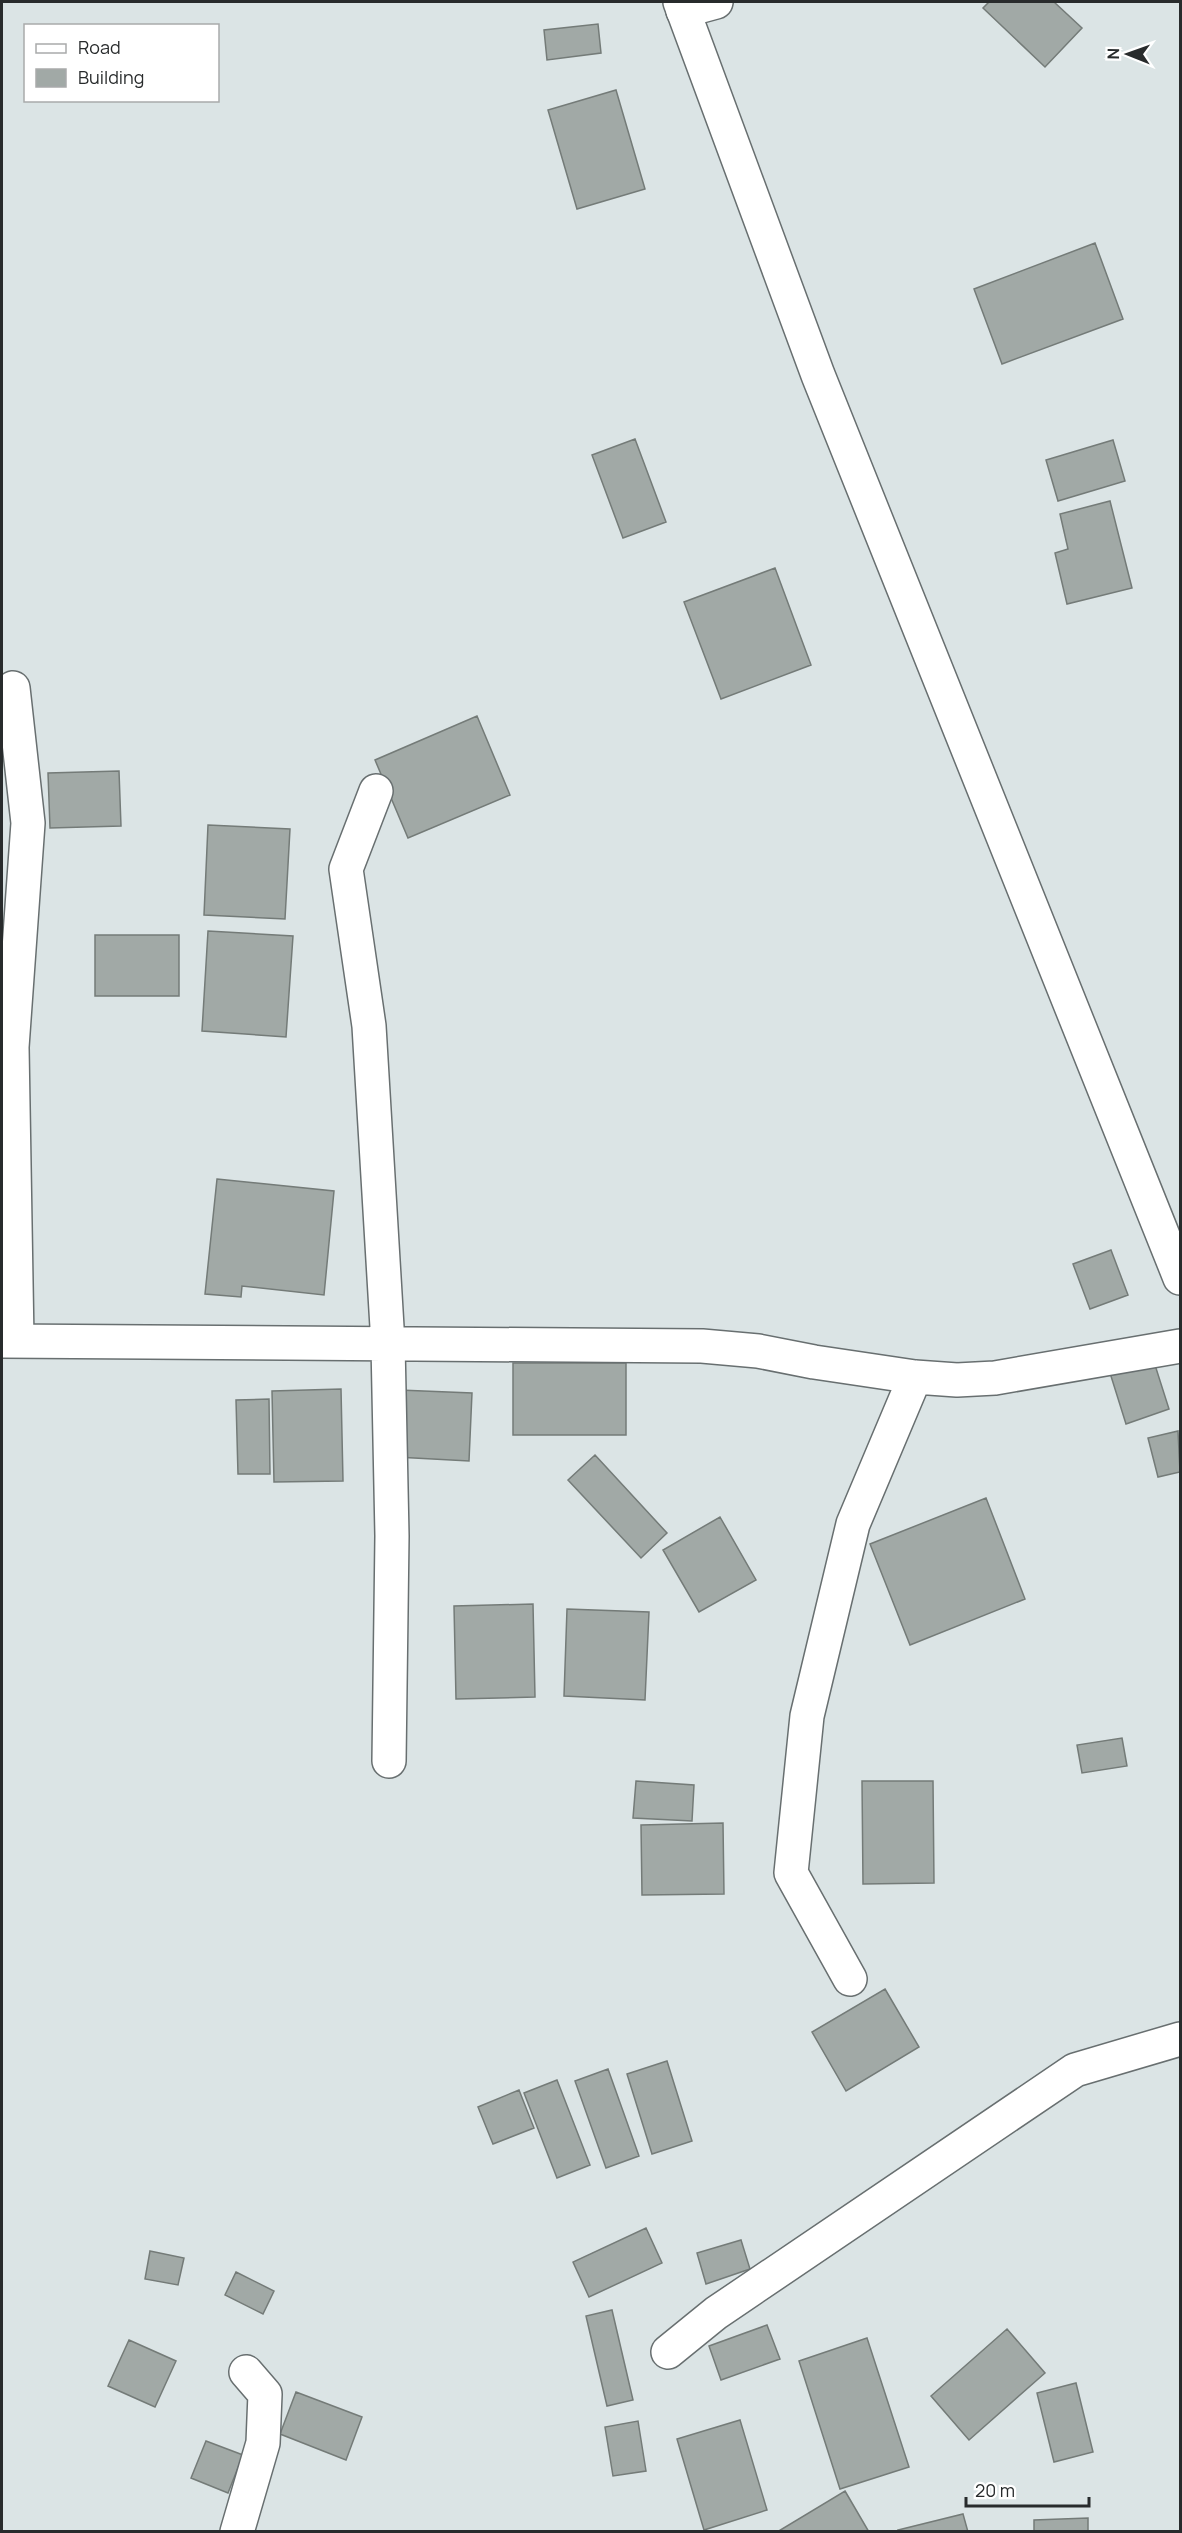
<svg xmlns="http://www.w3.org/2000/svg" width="1182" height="2533" viewBox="0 0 1182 2533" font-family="Manrope,sans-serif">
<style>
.building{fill:#a1a9a6;stroke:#747b78;stroke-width:1.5}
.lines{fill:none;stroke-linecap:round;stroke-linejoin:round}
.minor-casing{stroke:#686f70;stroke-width:36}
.tertiary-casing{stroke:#686f70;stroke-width:36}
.minor{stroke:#fff;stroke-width:33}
.tertiary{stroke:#fff;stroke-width:33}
</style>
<rect width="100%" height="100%" fill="#dbe4e5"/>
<path class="building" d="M989 2H1054L1082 28 1045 67 983 8Z
M598 24 601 53 547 60 544 30Z
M616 90 645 189 577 209 548 110Z
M1095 243 1123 319 1002 364 974 289Z
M635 439 666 522 623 538 592 455Z
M1113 440 1125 481 1058 501 1046 460Z
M1110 501 1132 588 1067 604 1055 553 1068 549 1060 514Z
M775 568 811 665 721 699 684 602Z
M477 716 510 795 408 838 375 760Z
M119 771 121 826 50 828 48 773Z
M208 825 290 829 285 919 204 915Z
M208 931 293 936 286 1037 202 1031Z
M95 935H179V996H95Z
M217 1179 334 1191 324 1295 242 1286 241 1297 205 1294Z
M1111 1250 1128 1295 1090 1309 1073 1264Z
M1148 1343 1169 1409 1126 1424 1105 1357Z
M513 1363H626V1435H513Z
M341 1389 343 1481 274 1482 272 1391Z
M399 1390 472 1393 469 1461 396 1457Z
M269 1399 270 1474H238L236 1400Z
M1178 1431 1180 1472 1158 1477 1148 1438Z
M595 1455 667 1533 641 1558 568 1480Z
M986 1498 1025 1599 910 1645 870 1544Z
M720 1517 756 1580 699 1612 663 1550Z
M533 1604 535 1697 456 1699 454 1606Z
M567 1609 649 1612 645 1700 564 1696Z
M1122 1738 1127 1766 1082 1773 1077 1745Z
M636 1781 694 1785 692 1821 633 1818Z
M862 1781H933L934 1883 863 1884Z
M723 1823 724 1894 642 1895 641 1825Z
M885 1989 919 2047 846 2091 812 2032Z
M667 2061 692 2141 652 2154 627 2074Z
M608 2069 639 2156 606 2168 575 2081Z
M557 2080 590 2165 557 2178 524 2093Z
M519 2090 534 2128 493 2144 478 2107Z
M646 2228 662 2263 589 2297 573 2262Z
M741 2240 750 2269 706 2284 697 2253Z
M150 2251 184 2258 178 2285 145 2279Z
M236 2272 274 2291 263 2314 225 2295Z
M612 2310 633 2400 607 2406 586 2316Z
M767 2325 780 2359 721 2380 709 2346Z
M1007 2329 1045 2373 969 2440 931 2396Z
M867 2338 909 2467 840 2489 799 2361Z
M129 2340 176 2361 155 2407 108 2386Z
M1076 2383 1093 2452 1054 2462 1037 2393Z
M296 2392 362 2417 346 2460 280 2434Z
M740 2420 767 2510 704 2530 677 2439Z
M638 2421 646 2471 613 2476 605 2427Z
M206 2441 243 2455 228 2493 191 2478Z
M845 2491 869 2532H777Z
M963 2514 968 2532H899L898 2530Z
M1088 2518V2532H1034V2520Z"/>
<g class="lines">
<g class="minor-casing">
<path id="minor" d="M683 11 716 2
M13 688 28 823 12 1047 17 1341
M376 791 346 869 369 1026 388 1344 392 1536 389 1761
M2 1341 702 1346 758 1351 814 1362 915 1377 957 1380 995 1378 1180 1346
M850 1979 791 1873 807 1716 853 1524 915 1377
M668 2352 716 2313 1075 2070 1180 2039
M237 2532 263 2443 265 2394 246 2372"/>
</g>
<g class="tertiary-casing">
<path id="tertiary" d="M680 2 818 375 1180 1278"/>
</g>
<use href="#minor" class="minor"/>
<use href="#tertiary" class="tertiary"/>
</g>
<rect width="1182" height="2533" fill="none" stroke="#282b2c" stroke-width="6"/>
<rect x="24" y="24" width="195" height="78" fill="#ffffff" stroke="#a9aaab" stroke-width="1.5"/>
<rect x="36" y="44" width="30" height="9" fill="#ffffff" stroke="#a9aaab" stroke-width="1.5"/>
<text x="78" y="54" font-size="18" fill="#282b2c">Road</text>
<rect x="36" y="69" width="30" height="18" fill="#a1a9a6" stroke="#a9aaab" stroke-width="1.5"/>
<text x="78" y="84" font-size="18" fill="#282b2c">Building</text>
<g transform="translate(1128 54) rotate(271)" stroke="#ffffff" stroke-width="4.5" paint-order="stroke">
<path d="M0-4.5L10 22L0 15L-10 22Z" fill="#282b2c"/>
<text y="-9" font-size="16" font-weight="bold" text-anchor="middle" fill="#282b2c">N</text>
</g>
<path d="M966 2497v9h123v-9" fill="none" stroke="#282b2c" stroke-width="3"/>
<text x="975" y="2497" font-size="18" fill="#282b2c" stroke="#ffffff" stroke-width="4.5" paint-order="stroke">20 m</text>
</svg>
